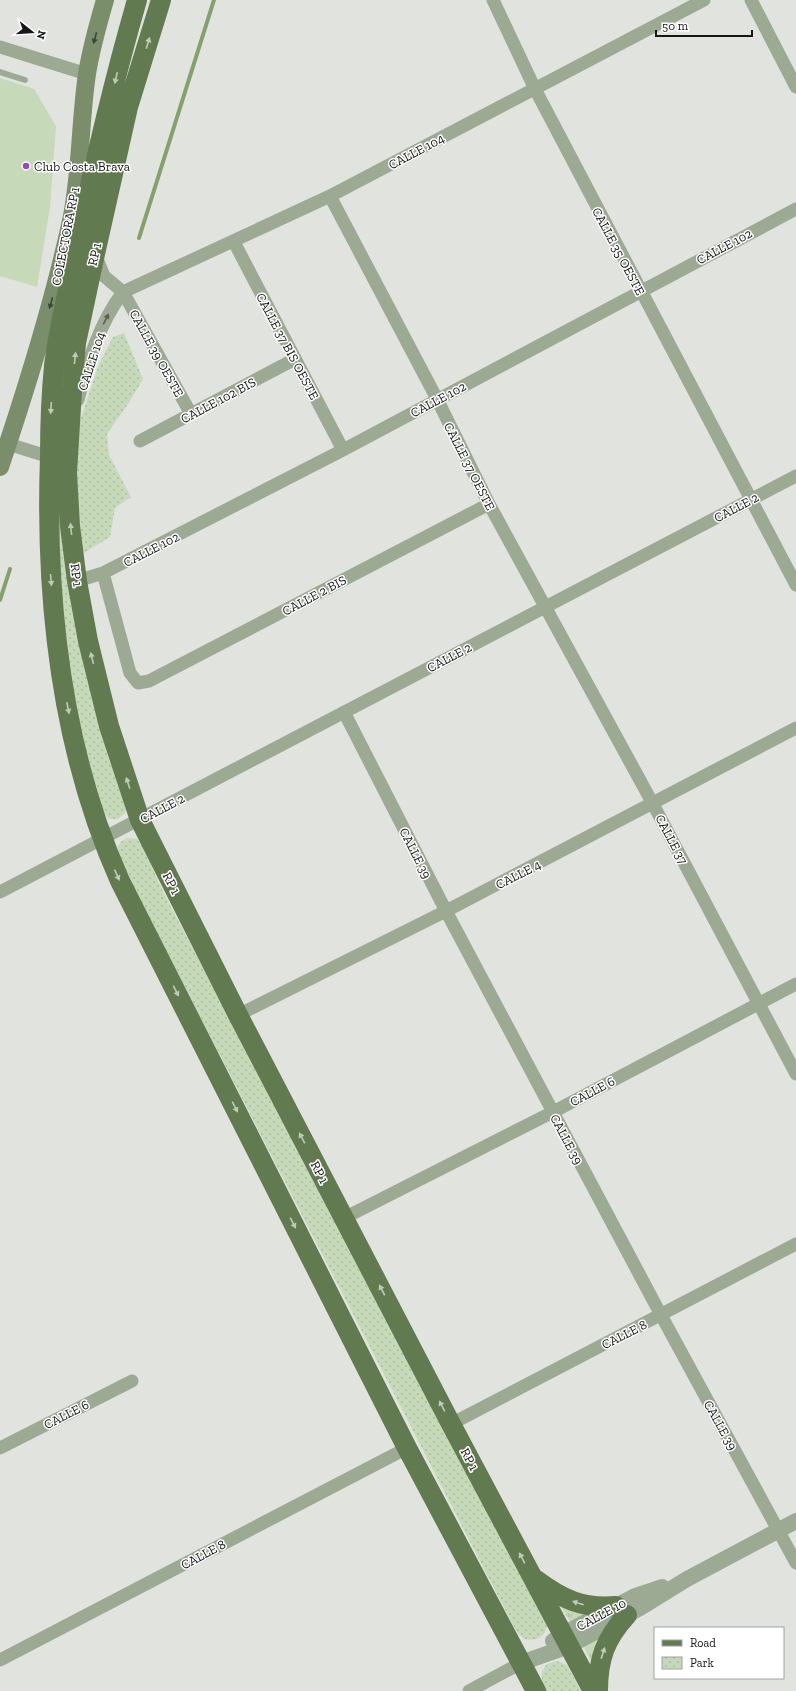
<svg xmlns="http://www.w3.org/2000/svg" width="796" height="1691" viewBox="0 0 796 1691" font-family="'Zilla Slab',serif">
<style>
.grass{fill:url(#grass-tufts)}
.park{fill:url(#park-dots)}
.garden{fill:#c6d9b8}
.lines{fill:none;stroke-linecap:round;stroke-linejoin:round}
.stream{stroke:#84a16d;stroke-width:4}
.service{stroke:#9daa93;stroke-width:6}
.minor{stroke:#9daa93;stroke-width:13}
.tertiary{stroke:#9daa93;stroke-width:16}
.secondary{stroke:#7b8e6c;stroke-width:18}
.primary{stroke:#627a50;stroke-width:20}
.oneway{fill:#3e4638}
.oneway2{fill:#c0cab9}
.oneway3{fill:#596054}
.poi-dot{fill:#964bbd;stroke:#fff;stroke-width:1.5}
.labels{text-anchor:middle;stroke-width:3;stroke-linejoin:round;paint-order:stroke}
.street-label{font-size:13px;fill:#151615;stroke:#fff}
.poi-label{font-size:13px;fill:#151615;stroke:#fff;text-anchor:start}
</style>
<defs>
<pattern id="grass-tufts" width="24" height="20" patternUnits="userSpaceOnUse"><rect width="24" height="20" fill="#c6d9b8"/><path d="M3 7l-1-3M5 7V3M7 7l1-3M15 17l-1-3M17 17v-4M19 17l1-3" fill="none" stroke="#a9ba9d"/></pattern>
<pattern id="park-dots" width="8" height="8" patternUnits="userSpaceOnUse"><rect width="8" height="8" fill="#c6d9b8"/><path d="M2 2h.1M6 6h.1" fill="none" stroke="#a9ba9d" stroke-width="1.8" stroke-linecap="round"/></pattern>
</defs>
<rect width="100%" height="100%" fill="#e1e3df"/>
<path class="grass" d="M557 1600 594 1610 572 1625Z
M609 1629 595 1670 582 1643Z"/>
<path class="park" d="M124 333 143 379 130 401 107 434 109 455 131 497 115 508 110 537 77 557 74 471 79 424 99 364 113 337Z
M66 489 126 809 125 813 118 819H109L103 812 84 744 65 647 56 491Z
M128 838 137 839 143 846 163 892 546 1616C551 1631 540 1643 524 1639L516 1631 118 857C116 847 119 841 128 838Z
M557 1661 567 1665 581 1691H546C541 1681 539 1673 547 1664Z"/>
<path class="garden" d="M0 78 34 89 56 126 50 207 37 287 0 276Z"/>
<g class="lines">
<path class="stream" d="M139 238 214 0
M0 600 10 569"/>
<path class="service" d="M0 72 25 80"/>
<path class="minor" d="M493 0 535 89 796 585
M751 0 796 87
M0 47 87 74
M330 196 437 399 489 504 653 804 796 1074
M234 242 343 450
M95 254 104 276 123 292 191 414
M78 400C88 361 99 324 123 292L330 196 704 0
M140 441 295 359
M8 444 50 457 56 456
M103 573 130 673 138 683 149 681 489 504
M77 581 103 573 343 450 796 209
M344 712 446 911 661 1315 796 1563
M0 892 796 476
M238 1015 446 911 796 728
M344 1218 553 1112 796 984
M451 1424 796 1244
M0 1448 132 1381
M0 1660 407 1448
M469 1691 521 1663"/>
<path class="tertiary" d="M553 1641 563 1634 635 1596 662 1587
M521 1663 569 1646 640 1608 687 1579 796 1521"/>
<path class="secondary" d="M0 467C28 384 54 301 72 216 81 169 80 121 87 74 91 49 98 24 105 0"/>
<path class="primary" d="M137 0C114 80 95 160 78 242 70 283 59 324 54 366 51 396 50 426 50 456 45 599 61 749 120 881L407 1448 536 1691
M161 0 128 107 95 254 76 343 72 391 67 473 70 526 77 581 88 641 109 726 140 820 238 1015 451 1424 593 1691
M535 1579C562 1599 582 1609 616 1606
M598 1691C598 1659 605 1639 627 1615"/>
</g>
<defs><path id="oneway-solid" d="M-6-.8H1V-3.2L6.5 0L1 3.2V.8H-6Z"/></defs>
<g class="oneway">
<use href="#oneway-solid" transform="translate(95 38) rotate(105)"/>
<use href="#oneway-solid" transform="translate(51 303) rotate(105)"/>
</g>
<g class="oneway2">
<use href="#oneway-solid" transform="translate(148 43) rotate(-73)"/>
<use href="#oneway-solid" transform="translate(116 78) rotate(103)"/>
<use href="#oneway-solid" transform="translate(75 358) rotate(-84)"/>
<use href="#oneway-solid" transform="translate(51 408) rotate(93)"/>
<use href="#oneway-solid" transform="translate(71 529) rotate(-96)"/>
<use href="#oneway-solid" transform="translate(51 580) rotate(85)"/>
<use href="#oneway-solid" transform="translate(92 658) rotate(-104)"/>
<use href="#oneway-solid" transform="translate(68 708) rotate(79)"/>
<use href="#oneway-solid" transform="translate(128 783) rotate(-108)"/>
<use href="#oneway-solid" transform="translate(117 875) rotate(66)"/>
<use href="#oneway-solid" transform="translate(176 991) rotate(63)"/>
<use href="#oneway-solid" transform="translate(235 1107) rotate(63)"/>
<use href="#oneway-solid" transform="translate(302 1138) rotate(-118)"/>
<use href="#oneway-solid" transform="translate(293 1223) rotate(63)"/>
<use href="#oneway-solid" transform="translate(382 1290) rotate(-117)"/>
<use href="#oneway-solid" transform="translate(442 1406) rotate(-117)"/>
<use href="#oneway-solid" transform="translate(522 1558) rotate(-118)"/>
<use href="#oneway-solid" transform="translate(578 1603) rotate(-163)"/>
<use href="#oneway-solid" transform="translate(603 1653) rotate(-72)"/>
</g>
<use class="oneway3" href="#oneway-solid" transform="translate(106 319) rotate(-63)"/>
<circle class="poi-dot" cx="26" cy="166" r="4"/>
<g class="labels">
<g class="street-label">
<text transform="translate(416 151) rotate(-28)" y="5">CALLE 104</text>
<text transform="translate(65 236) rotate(-79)" y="5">COLECTORA RP 1</text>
<text transform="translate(724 246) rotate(-28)" y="5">CALLE 102</text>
<text transform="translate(619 251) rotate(62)" y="5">CALLE 35 OESTE</text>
<text transform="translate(94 254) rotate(-77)" y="5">RP 1</text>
<text transform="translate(288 346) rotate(62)" y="5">CALLE 37 BIS OESTE</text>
<text transform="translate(157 353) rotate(61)" y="5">CALLE 39 OESTE</text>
<text transform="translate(91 361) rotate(-72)" y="5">CALLE 104</text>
<text transform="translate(438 399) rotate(-28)" y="5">CALLE 102</text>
<text transform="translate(218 400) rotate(-28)" y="5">CALLE 102 BIS</text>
<text transform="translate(470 466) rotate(63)" y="5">CALLE 37 OESTE</text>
<text transform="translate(736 507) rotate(-28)" y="5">CALLE 2</text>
<text transform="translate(151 549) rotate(-27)" y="5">CALLE 102</text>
<text transform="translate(77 575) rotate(82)" y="5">RP 1</text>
<text transform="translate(314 595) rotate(-28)" y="5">CALLE 2 BIS</text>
<text transform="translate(449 657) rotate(-28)" y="5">CALLE 2</text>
<text transform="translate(162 808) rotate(-28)" y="5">CALLE 2</text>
<text transform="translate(672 839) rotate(62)" y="5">CALLE 37</text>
<text transform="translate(416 853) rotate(63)" y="5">CALLE 39</text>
<text transform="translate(518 874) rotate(-27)" y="5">CALLE 4</text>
<text transform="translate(172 883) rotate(63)" y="5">RP 1</text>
<text transform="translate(592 1091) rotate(-28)" y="5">CALLE 6</text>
<text transform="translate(567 1139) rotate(62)" y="5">CALLE 39</text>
<text transform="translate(320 1172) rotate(62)" y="5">RP 1</text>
<text transform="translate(624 1334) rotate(-27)" y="5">CALLE 8</text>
<text transform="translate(66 1414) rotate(-27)" y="5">CALLE 6</text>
<text transform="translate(721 1425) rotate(61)" y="5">CALLE 39</text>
<text transform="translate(470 1459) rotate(62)" y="5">RP 1</text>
<text transform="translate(203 1554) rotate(-28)" y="5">CALLE 8</text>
<text transform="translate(601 1614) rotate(-28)" y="5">CALLE 10</text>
</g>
<g class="poi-label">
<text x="34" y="171">Club Costa Brava</text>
</g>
</g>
<rect x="654" y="1627" width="130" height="52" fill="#ffffff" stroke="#a1a2a1"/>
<rect x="662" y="1640" width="20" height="6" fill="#627a50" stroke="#a1a2a1"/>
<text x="690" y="1647" font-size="12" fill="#151615">Road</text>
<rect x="662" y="1657" width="20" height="12" fill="url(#park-dots)" stroke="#a1a2a1"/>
<text x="690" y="1667" font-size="12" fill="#151615">Park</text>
<g transform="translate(32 32) rotate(107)" stroke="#ffffff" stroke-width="3" paint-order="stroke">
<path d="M0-3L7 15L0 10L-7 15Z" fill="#151615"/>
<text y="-6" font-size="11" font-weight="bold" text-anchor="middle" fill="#151615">N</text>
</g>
<path d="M656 30v6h96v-6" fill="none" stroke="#151615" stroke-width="2"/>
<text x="662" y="30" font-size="12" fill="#151615" stroke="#ffffff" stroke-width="3" paint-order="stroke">50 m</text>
</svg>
